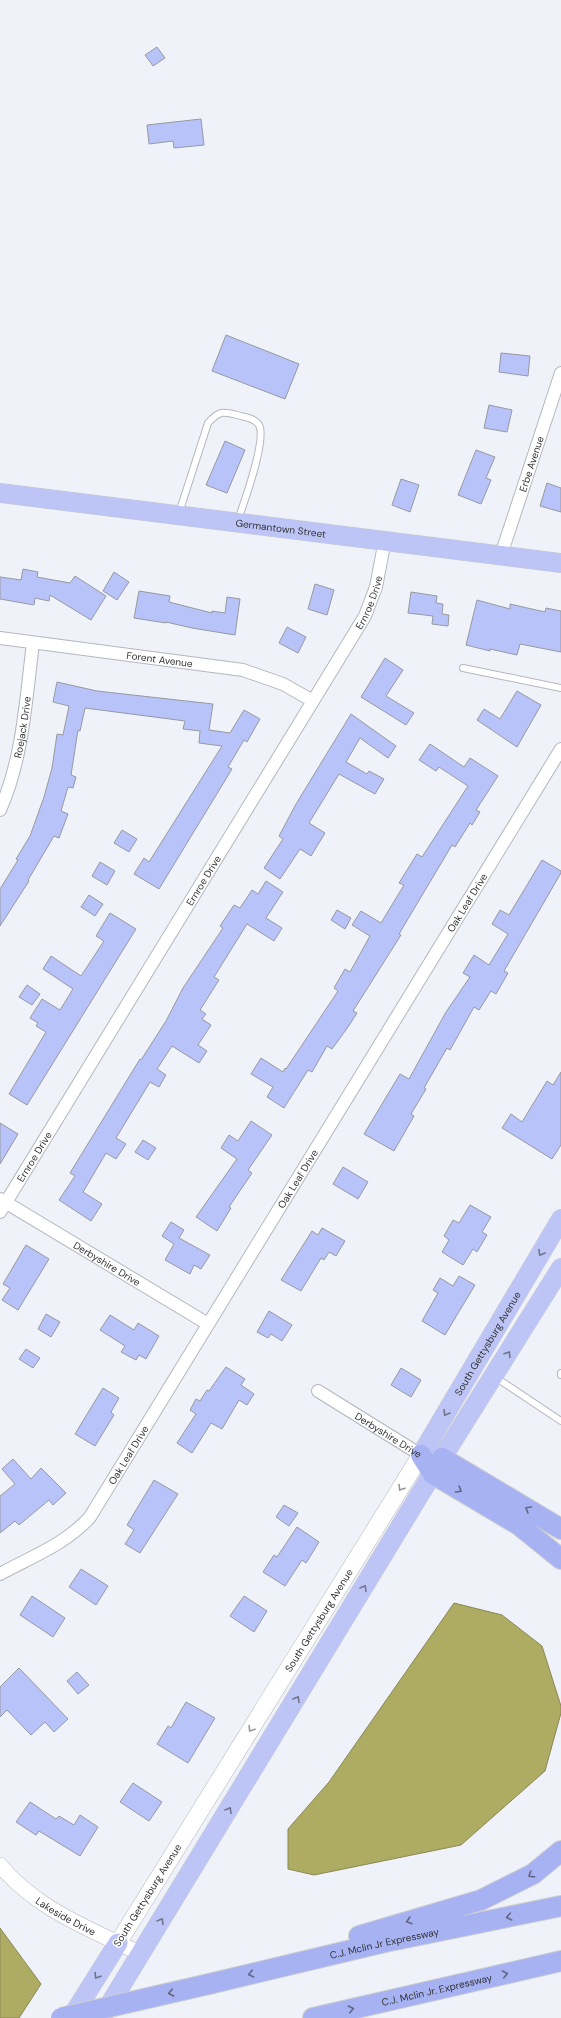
<svg xmlns="http://www.w3.org/2000/svg" width="561" height="2018" viewBox="0 0 561 2018" font-family="'DM Sans',sans-serif">
<style>
.water{fill:#aeac63;stroke:#898856}
.building{fill:#b8c4f9;stroke:#9799a0}
.lines{fill:none;stroke-linecap:round;stroke-linejoin:round}
.service-casing{stroke:#b5b7be;stroke-width:8}
.minor-casing{stroke:#b5b7be;stroke-width:14}
.tertiary-casing{stroke:#b5b7be;stroke-width:16}
.secondary-casing{stroke:#b5b7be;stroke-width:18}
.primary-casing{stroke:#cececf;stroke-width:20}
.trunk-casing{stroke:#cececf;stroke-width:22}
.service{stroke:#fff;stroke-width:6}
.minor{stroke:#fff;stroke-width:12}
.tertiary{stroke:#fff;stroke-width:15}
.secondary{stroke:#fff;stroke-width:17}
.primary{stroke:#bdc5f6;stroke-width:19}
.trunk{stroke:#a7b2f3;stroke-width:20}
.trunk-bridge-casing{stroke:#cececf;stroke-width:22;stroke-linecap:butt}
.trunk-bridge{stroke:#a7b2f3;stroke-width:20}
.oneway{stroke:#71758c}
.oneway2{stroke:#98999a}
.oneway3{stroke:#616682}
.labels{text-anchor:middle;stroke-width:3;stroke-linejoin:round;paint-order:stroke}
.street-label{font-size:10px;fill:#323336;stroke:#fff}
</style>
<rect width="100%" height="100%" fill="#f0f2f9"/>
<path class="water" d="M454 1603 502 1615 542 1646 561 1706V1713L545 1771 461 1845 314 1875 288 1869V1829L329 1782Z
M0 1928 41 1984 19 2018H0Z"/>
<path class="building" d="M157 47 165 58 153 66 145 55Z
M201 119 204 145 174 148 173 141 149 144 147 125Z
M226 335 299 364 285 399 212 371Z
M501 353 530 356 528 376 499 372Z
M489 405 512 410 507 432 484 428Z
M225 441 245 450 227 493 206 485Z
M476 450 495 457 486 478 491 480 481 504 458 495Z
M401 479 419 485 410 512 392 505Z
M547 483 561 488V512L540 506Z
M23 569 38 572 37 577 70 583 75 576 106 596 91 620 50 595 49 601 35 598 34 605 0 599V577L21 580Z
M114 572 129 582 117 600 103 591Z
M315 584 334 590 327 615 308 609Z
M139 591 170 596 169 602 212 613V611L225 613 227 597 240 599 235 635 192 628 166 622V623L134 618Z
M411 592 437 596 436 603 443 604 442 614 449 615 448 626 432 624 433 616 408 613Z
M477 600 510 609V604L545 612 546 608 561 611V652L520 644 517 655 490 649V651L466 645Z
M287 627 306 637 298 653 279 643Z
M385 658 403 670 386 696 414 713 406 725 361 697Z
M57 682 97 691 213 704 209 730 230 733 244 710 260 719 247 742 244 740 228 767 232 769 159 889 134 874 144 858 149 862 222 746 199 743 200 731 183 729 185 721 85 708 80 731 78 730 71 775 76 777 73 788 68 787 61 811 68 814 59 838 54 836 28 880 29 881 0 926V889L18 860 16 859 30 836 44 797 52 768 57 734 63 735 69 706 53 702Z
M517 691 541 705 517 747 477 720 484 709 500 719Z
M351 714 396 746 388 758 360 738 346 762 367 774 369 771 384 779 375 794 339 774 309 823 325 833 311 856 300 849 280 879 264 868 283 839 279 836 296 804Z
M430 744 464 767 470 758 498 776 476 810 480 812 472 825 470 823 455 847 452 845 399 934 401 935 353 1011 357 1013 348 1027 332 1049 327 1046 312 1072 308 1070 284 1108 267 1097 273 1087 251 1074 261 1058 283 1072 285 1068 286 1069 338 991 334 988 345 969 350 972 370 936 352 925 361 911 381 923 404 885 399 883 417 854 422 857 468 786 439 767 436 771 419 760Z
M122 830 137 839 129 852 114 843Z
M542 860 561 871V873L504 971 508 973 496 994 491 991 479 1010 474 1007 450 1050 447 1048 424 1088 426 1089 411 1114 414 1116 394 1151 364 1134 400 1074 409 1079 446 1012 470 977 463 973 474 955 489 965 508 934 492 924 500 910 509 915Z
M100 862 115 871 107 885 92 876Z
M266 881 283 892 266 918 282 928 274 941 247 924 214 977 219 980 200 1010 206 1014 202 1019 211 1025 198 1045 207 1051 199 1063 172 1046 157 1069 166 1075 159 1087 150 1082 116 1138 126 1144 116 1159 106 1153 83 1192 102 1204 91 1221 59 1200 75 1176 70 1173 140 1059 141 1060 166 1021 183 988 223 928 220 926 234 905 240 908 252 890 258 894Z
M89 895 103 904 95 916 81 907Z
M337 910 351 918 345 929 331 920Z
M110 913 136 929 27 1105 9 1094 46 1032 36 1026 38 1023 30 1018 42 999 60 1010 73 989 43 969 51 956 81 976 104 941 96 936Z
M27 985 40 994 32 1005 19 997Z
M561 1072V1145L552 1159 502 1128 511 1114 522 1122 547 1081 553 1085Z
M251 1121 272 1135 248 1170 252 1173 229 1207 231 1208 217 1231 196 1217 237 1159 221 1148 229 1135 238 1141Z
M0 1123 18 1134 0 1164Z
M143 1140 156 1148 148 1160 135 1152Z
M343 1167 368 1182 358 1199 333 1184Z
M470 1205 491 1217 482 1232 487 1235 477 1252 473 1249 463 1265 442 1252 449 1240 444 1236 453 1220 459 1223Z
M171 1222 184 1230 179 1238 210 1255 201 1269 194 1265 190 1274 165 1260 174 1244 162 1236Z
M322 1228 345 1241 336 1256 329 1252 324 1260 321 1258 301 1291 281 1280 312 1231 318 1235Z
M26 1245 49 1259 18 1310 2 1300 10 1288 3 1284Z
M459 1276 475 1285 445 1335 422 1321 438 1293 433 1290 440 1278 453 1286Z
M269 1311 292 1325 282 1341 271 1334 268 1338 257 1332Z
M46 1314 60 1322 51 1337 38 1329Z
M110 1315 134 1330 138 1323 159 1336 146 1359 139 1355 136 1360 121 1352 125 1346 100 1330Z
M26 1349 40 1358 33 1368 19 1359Z
M226 1367 245 1379 241 1385 254 1394 247 1405 239 1400 222 1429 211 1423 192 1453 177 1443 196 1414 190 1410 196 1399 200 1401 207 1390 209 1391Z
M401 1368 421 1380 411 1397 391 1385Z
M103 1388 119 1398 111 1412 114 1415 95 1446 75 1434Z
M13 1459 31 1479 41 1468 66 1493 53 1505 49 1500 19 1525 15 1521 0 1533V1496L15 1484 2 1469Z
M154 1480 178 1494 140 1553 125 1544 134 1530 127 1525Z
M284 1505 298 1513 289 1526 276 1517Z
M297 1527 319 1542 306 1563 302 1560 285 1586 263 1572 274 1555 277 1557Z
M81 1569 108 1586 96 1605 69 1587Z
M32 1596 65 1618 53 1637 20 1615Z
M244 1596 267 1611 254 1632 230 1616Z
M19 1668 68 1719 54 1732 45 1722 31 1735 7 1710 0 1717V1687Z
M77 1672 89 1685 78 1694 67 1681Z
M186 1702 215 1718 188 1763 157 1744 168 1726 171 1728Z
M133 1783 162 1802 149 1821 120 1802Z
M30 1802 56 1819 59 1816 74 1825 80 1815 98 1827 80 1856 39 1831 36 1835 16 1822Z"/>
<g class="lines">
<g class="service-casing">
<path id="service" d="M179 513 208 423C219 411 222 411 237 415 244 417 255 418 259 425 267 440 244 502 238 520
M463 668 561 688
M561 1373V1375
M495 1377 561 1421"/>
</g>
<g class="minor-casing">
<g id="minor">
<path id="s1" d="M501 555 561 373"/>
<path id="s2" d="M0 638 243 670 283 684 313 701"/>
<path id="s3" d="M0 810C23 759 26 698 33 643"/>
<path id="s4" d="M0 1199 208 1324"/>
<path id="s5" d="M0 1212 313 701 365 616 376 587 385 540"/>
<path id="s6" d="M318 1391 421 1455"/>
<path id="s7" d="M0 1574C31 1557 66 1544 90 1517L561 749"/>
</g>
</g>
<g class="tertiary-casing">
<g id="tertiary">
<path id="s8" d="M0 1865C35 1909 93 1930 141 1954"/>
</g>
</g>
<g class="secondary-casing">
<g id="secondary">
<path id="s9" d="M118 1943 421 1455"/>
</g>
</g>
<g class="primary-casing">
<g id="primary">
<path id="s10" d="M0 493 561 563"/>
<path id="s11" d="M437 1457 421 1455 561 1219"/>
<path d="M102 2017 442 1458 561 1268"/>
<path d="M71 2018 118 1943"/>
</g>
</g>
<g class="trunk-casing">
<g id="trunk">
<path d="M421 1455 433 1474 519 1525 561 1559"/>
<path d="M442 1458 561 1529"/>
<path d="M359 1936 481 1900 533 1874 561 1851"/>
<path id="s12" d="M209 1984 385 1942 561 1906"/>
<path id="s13" d="M313 2018 561 1961"/>
</g>
</g>
<use href="#service" class="service"/>
<use href="#minor" class="minor"/>
<use href="#tertiary" class="tertiary"/>
<use href="#secondary" class="secondary"/>
<use href="#primary" class="primary"/>
<use href="#trunk" class="trunk"/>
<g class="trunk-bridge-casing">
<path id="trunk-bridge" d="M61 2018 209 1984"/>
</g>
<use href="#trunk-bridge" class="trunk-bridge"/>
</g>
<defs><path id="oneway-chevron" d="M-2-3.5L2.5 0L-2 3.5" fill="none" stroke-width="1.6" stroke-linecap="round" stroke-linejoin="round"/></defs>
<g class="oneway">
<use href="#oneway-chevron" transform="translate(541 1253) rotate(121)"/>
<use href="#oneway-chevron" transform="translate(508 1354) rotate(-58)"/>
<use href="#oneway-chevron" transform="translate(446 1413) rotate(121)"/>
<use href="#oneway-chevron" transform="translate(364 1588) rotate(-59)"/>
<use href="#oneway-chevron" transform="translate(297 1699) rotate(-59)"/>
<use href="#oneway-chevron" transform="translate(229 1810) rotate(-59)"/>
<use href="#oneway-chevron" transform="translate(161 1921) rotate(-59)"/>
<use href="#oneway-chevron" transform="translate(97 1976) rotate(122)"/>
</g>
<g class="oneway2">
<use href="#oneway-chevron" transform="translate(401 1488) rotate(122)"/>
<use href="#oneway-chevron" transform="translate(251 1729) rotate(122)"/>
</g>
<g class="oneway3">
<use href="#oneway-chevron" transform="translate(459 1490) rotate(31)"/>
<use href="#oneway-chevron" transform="translate(528 1509) rotate(-149)"/>
<use href="#oneway-chevron" transform="translate(531 1875) rotate(148)"/>
<use href="#oneway-chevron" transform="translate(509 1917) rotate(168)"/>
<use href="#oneway-chevron" transform="translate(409 1921) rotate(163)"/>
<use href="#oneway-chevron" transform="translate(251 1974) rotate(167)"/>
<use href="#oneway-chevron" transform="translate(505 1974) rotate(-13)"/>
<use href="#oneway-chevron" transform="translate(171 1993) rotate(167)"/>
<use href="#oneway-chevron" transform="translate(351 2009) rotate(-13)"/>
</g>
<g class="labels">
<g class="street-label">
<text dy="4" stroke="none"><textPath href="#s1" startOffset="96">Erbe Avenue</textPath></text>
<text dy="4" stroke="none"><textPath href="#s10" startOffset="283">Germantown Street</textPath></text>
<text dy="4" stroke="none"><textPath href="#s5" startOffset="713">Ernroe Drive</textPath></text>
<text dy="4" stroke="none"><textPath href="#s2" startOffset="161">Forent Avenue</textPath></text>
<text dy="4" stroke="none"><textPath href="#s3" startOffset="86">Roejack Drive</textPath></text>
<text dy="4" stroke="none"><textPath href="#s5" startOffset="389">Ernroe Drive</textPath></text>
<text dy="4" stroke="none"><textPath href="#s7" startOffset="828">Oak Leaf Drive</textPath></text>
<text dy="4" stroke="none"><textPath href="#s5" startOffset="65">Ernroe Drive</textPath></text>
<text dy="4" stroke="none"><textPath href="#s7" startOffset="504">Oak Leaf Drive</textPath></text>
<text dy="4" stroke="none"><textPath href="#s4" startOffset="125">Derbyshire Drive</textPath></text>
<text dy="4" stroke="none"><textPath href="#s11" startOffset="146">South Gettysburg Avenue</textPath></text>
<text dy="4" stroke="none"><textPath href="#s6" startOffset="83">Derbyshire Drive</textPath></text>
<text dy="4" stroke="none"><textPath href="#s7" startOffset="180">Oak Leaf Drive</textPath></text>
<text dy="4" stroke="none"><textPath href="#s9" startOffset="380">South Gettysburg Avenue</textPath></text>
<text transform="translate(147 1895) rotate(-58)" y="4">South Gettysburg Avenue</text>
<text dy="4" stroke="none"><textPath href="#s8" startOffset="84">Lakeside Drive</textPath></text>
<text dy="4" stroke="none"><textPath href="#s12" startOffset="180">C.J. Mclin Jr Expressway</textPath></text>
<text dy="4" stroke="none"><textPath href="#s13" startOffset="127">C.J. Mclin Jr. Expressway</textPath></text>
</g>
</g>
</svg>
